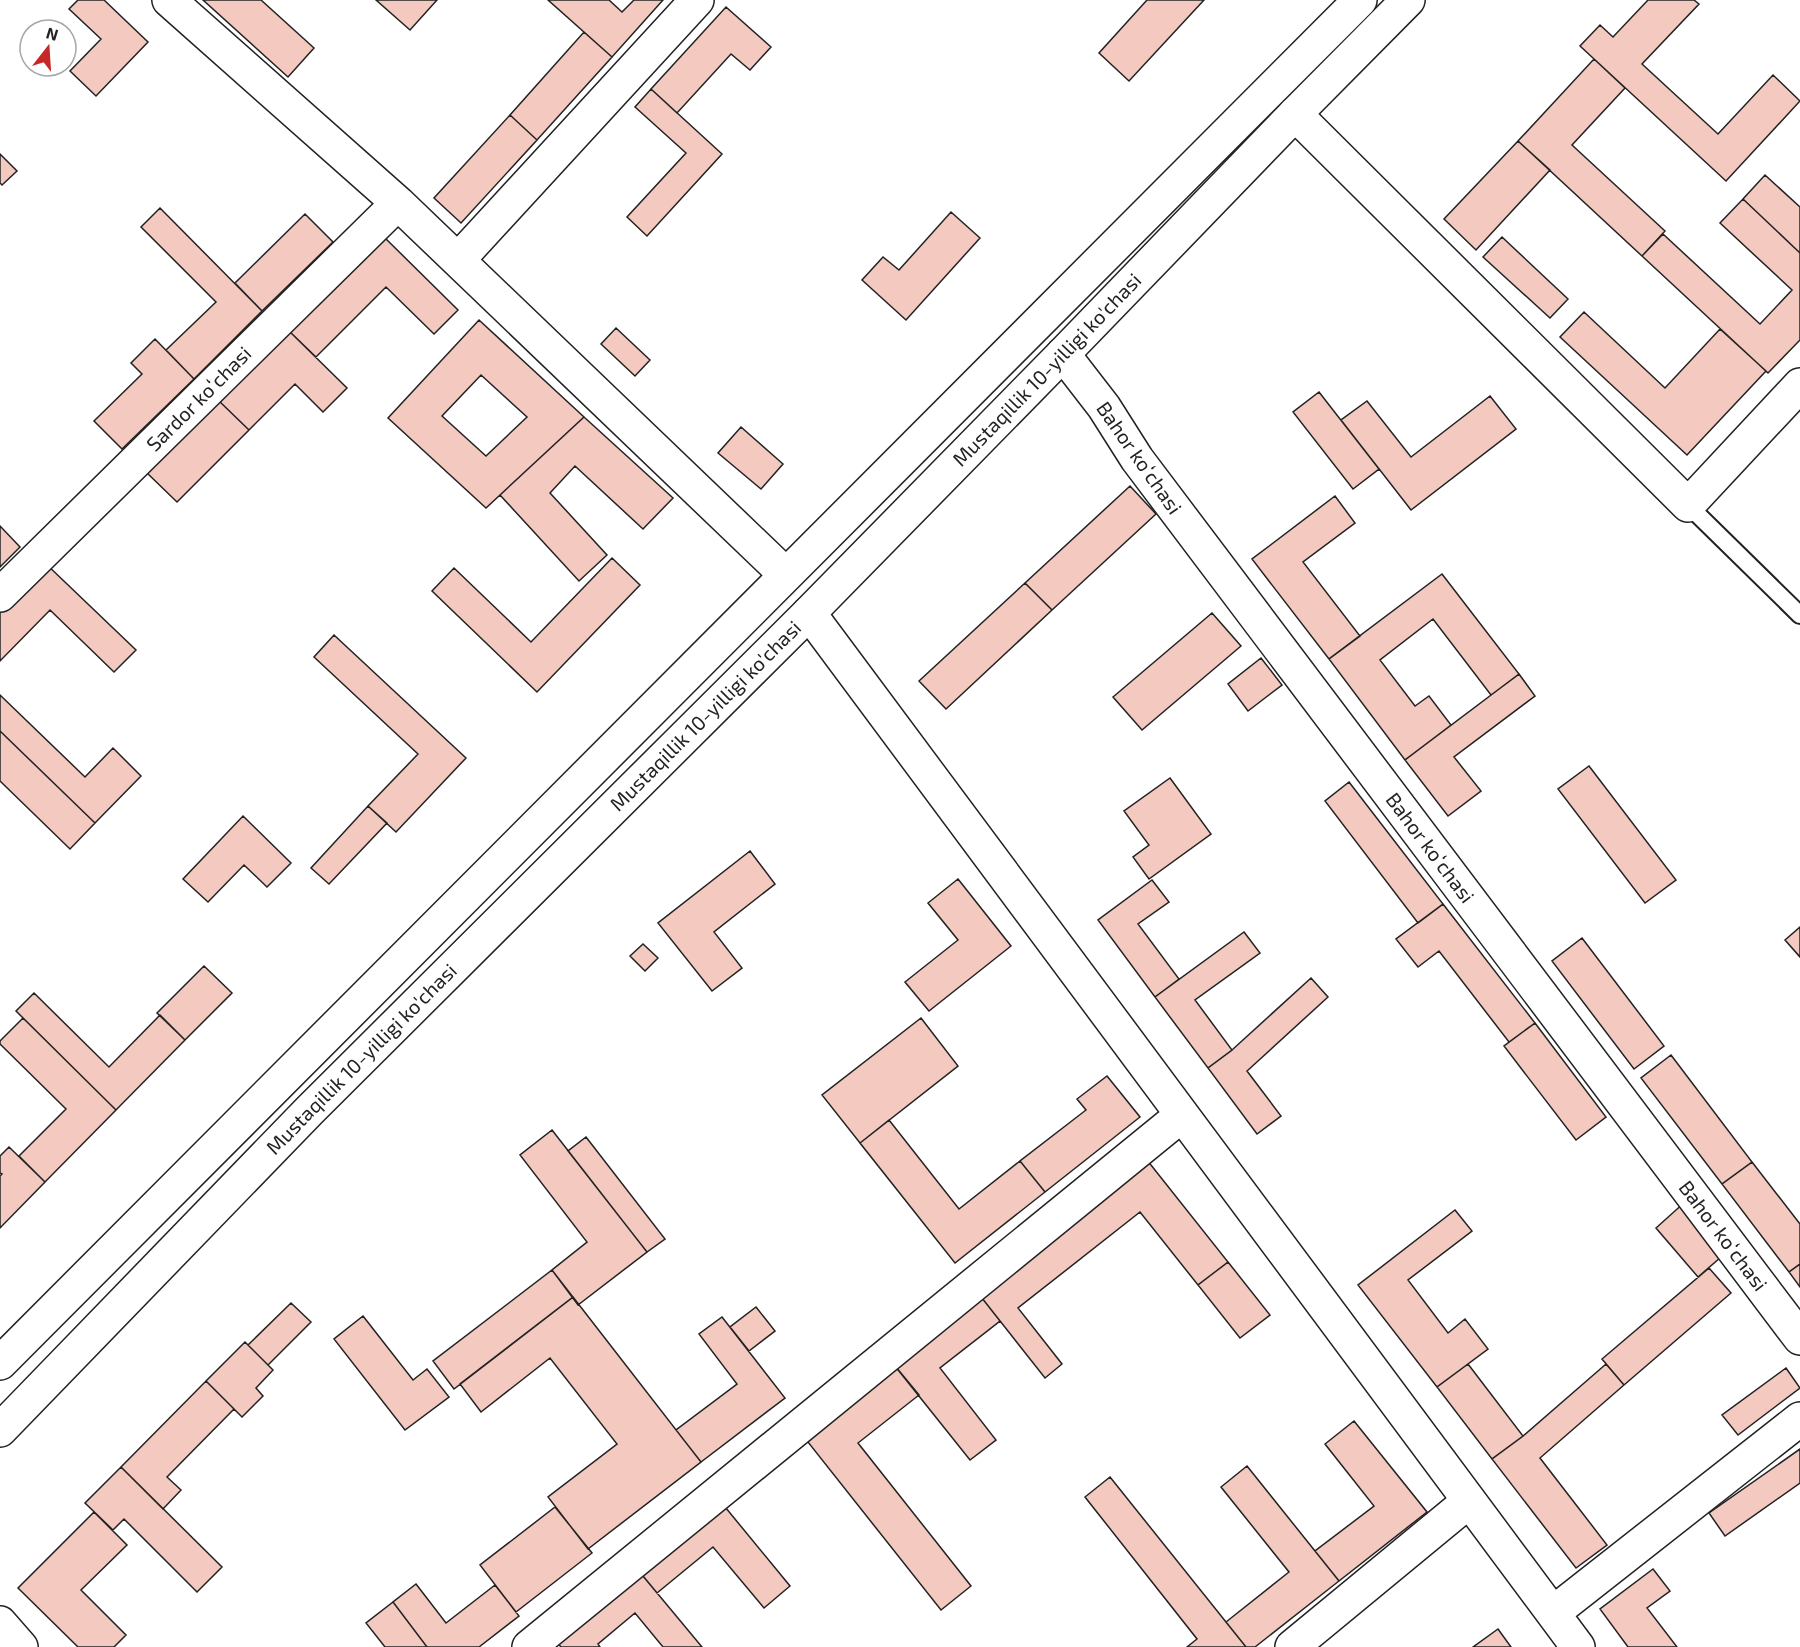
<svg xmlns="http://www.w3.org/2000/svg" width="1800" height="1647" viewBox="0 0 1800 1647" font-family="'Exo 2',sans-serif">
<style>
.building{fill:#f3c9c0;stroke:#222;stroke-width:1.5;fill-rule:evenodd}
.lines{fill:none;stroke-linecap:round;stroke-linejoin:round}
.lane-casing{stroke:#222;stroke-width:20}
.street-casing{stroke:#222;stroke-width:36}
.secondary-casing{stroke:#222;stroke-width:36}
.lane{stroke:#fff;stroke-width:16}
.street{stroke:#fff;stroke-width:33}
.secondary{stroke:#fff;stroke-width:33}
.labels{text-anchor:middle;stroke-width:4.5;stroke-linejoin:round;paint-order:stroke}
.street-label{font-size:20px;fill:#222;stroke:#fff}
</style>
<rect width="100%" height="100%" fill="#fff"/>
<path class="building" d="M78 0H104L148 42 96 96 70 71 101 39 69 9Z
M203 0H261L314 48 288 77Z
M376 0H437L410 30Z
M548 0H609L622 12 634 0H663L612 57Z
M1147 0H1204L1129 81 1099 53Z
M1648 0H1694L1699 4 1642 64 1718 134 1773 75 1800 101 1726 181 1580 46 1600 25 1613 37Z
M726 7 771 47 750 70 731 54 677 113 651 89Z
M584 32 612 57 537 140 510 115Z
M1594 59 1625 88 1572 145 1665 231 1642 256 1518 141Z
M651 89 722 154 647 236 627 217 686 153 635 107Z
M510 115 537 140 461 223 434 198Z
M1518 141 1550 170 1476 250 1444 219Z
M0 154 17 171 2 185 0 183Z
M1765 175 1800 207V253L1743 199Z
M1743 199 1800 253V340L1768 373 1642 256 1663 234 1760 324 1792 290 1720 223Z
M160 208 262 311 194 379 166 350 216 302 141 227Z
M951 212 980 238 906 320 862 280 883 257 899 270Z
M305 214 333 242 262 311 235 283Z
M382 235 458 310 434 334 386 287 316 357 288 330Z
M1502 237 1568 299 1550 318 1483 257Z
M1584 312 1665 388 1720 329 1766 371 1687 455 1560 337Z
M479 320 584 417 486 508 388 418ZM481 375 527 417 486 456 442 416Z
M616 328 650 360 635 376 601 344Z
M288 330 347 388 323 412 295 384 249 430 218 400Z
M155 339 194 379 122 449 94 421 142 374 131 363Z
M1319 392 1379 469 1353 489 1293 412Z
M1490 396 1516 429 1411 510 1341 420 1367 401 1411 457Z
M218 400 249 430 177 502 146 472Z
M584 417 673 498 643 529 575 466 550 493 607 555 579 581 500 495Z
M741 427 783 464 761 489 718 453Z
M1130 486 1156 514 1052 610 1025 583Z
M1335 496 1355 523 1303 562 1360 636 1329 659 1252 559Z
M0 526 20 547 0 567Z
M612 558 640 585 537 692 432 591 454 568 531 642Z
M44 562 136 650 114 672 50 610 0 661V607Z
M1442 574 1519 674 1491 695 1433 619 1380 660 1415 706 1429 696 1451 725 1405 760 1329 659Z
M1025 583 1052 610 946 709 919 681Z
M1212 613 1241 646 1142 730 1113 697Z
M334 635 466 758 396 832 368 806 418 754 314 657Z
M1261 658 1282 685 1248 711 1228 684Z
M1519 674 1535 696 1454 757 1481 791 1448 816 1405 760Z
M0 695 85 777 113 748 141 776 95 823 0 731Z
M0 731 95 823 70 849 0 781Z
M1589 766 1676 880 1645 903 1558 789Z
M1170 778 1211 834 1149 879 1133 857 1149 845 1124 811Z
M1349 782 1443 904 1418 923 1325 801Z
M368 806 387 823 329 884 311 868Z
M243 816 291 863 267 887 244 865 208 902 183 879Z
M750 851 775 884 714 932 742 968 712 991 658 923Z
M958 879 1011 946 929 1011 905 982 958 940 928 903Z
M1152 880 1169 902 1138 924 1179 979 1155 997 1098 920Z
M1443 904 1535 1023 1509 1042 1439 951 1418 967 1396 939Z
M1800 927V957L1785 940Z
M1244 932 1260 953 1195 1000 1232 1050 1208 1068 1155 997Z
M1582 938 1664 1046 1634 1069 1552 961Z
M643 944 658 958 645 971 630 956Z
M204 966 232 993 185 1040 157 1013Z
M1311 978 1328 997 1247 1071 1281 1116 1257 1134 1208 1068 1232 1050Z
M34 993 109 1067 160 1015 185 1040 116 1110 16 1011Z
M23 1018 116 1110 45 1182 19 1156 66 1109 0 1044V1041Z
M921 1018 958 1066 860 1143 822 1095Z
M1535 1023 1606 1117 1576 1140 1504 1046Z
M1671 1055 1752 1162 1722 1184 1641 1078Z
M1107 1076 1140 1117 1045 1192 1020 1161 1086 1110 1077 1099Z
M889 1120 959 1209 1020 1161 1045 1192 955 1263 860 1143Z
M552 1130 647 1252 578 1305 552 1270 587 1242 520 1155Z
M586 1137 665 1239 647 1252 568 1151Z
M9 1147 45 1182 0 1228V1176L2 1174 0 1173V1156Z
M1147 1160 1228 1262 1198 1285 1140 1212 1018 1308 1062 1364 1045 1378 978 1293Z
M1752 1162 1800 1224V1264L1789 1272 1722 1184Z
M1686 1201 1728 1251 1698 1277 1656 1228Z
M1455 1210 1472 1231 1408 1280 1448 1333 1465 1319 1488 1349 1437 1387 1358 1285Z
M1228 1262 1270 1315 1240 1338 1198 1285Z
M1800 1264V1287L1789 1272Z
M1709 1268 1731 1293 1624 1385 1602 1359Z
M552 1270 573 1297 454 1389 433 1361Z
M978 1293 1000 1321 940 1368 996 1440 970 1460 891 1361Z
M573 1297 701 1462 588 1549 548 1497 617 1444 550 1358 481 1412 460 1384Z
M291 1303 311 1322 268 1365 248 1345Z
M756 1307 775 1331 749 1351 730 1327Z
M363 1316 413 1380 427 1369 449 1397 405 1430 334 1339Z
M722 1317 785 1398 701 1462 676 1430 737 1384 699 1334Z
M245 1342 273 1370 256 1388 263 1396 242 1417 206 1381Z
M891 1361 919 1395 858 1443 971 1586 941 1610 800 1432Z
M1468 1364 1523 1436 1492 1459 1437 1387Z
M1606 1364 1624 1385 1540 1458 1607 1545 1576 1568 1492 1459 1523 1436Z
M1786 1368 1800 1388 1738 1435 1722 1415Z
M206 1381 234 1409 167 1477 181 1490 163 1509 121 1467Z
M1354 1421 1427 1512 1339 1581 1315 1551 1374 1506 1325 1444Z
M1800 1449V1483L1725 1536 1709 1513Z
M1247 1466 1339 1581 1255 1647H1246L1226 1622 1289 1572 1221 1487Z
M121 1467 222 1567 197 1592 124 1519 113 1530 85 1503Z
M1110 1477 1246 1647H1187L1197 1639 1085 1497Z
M721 1502 790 1586 764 1608 713 1547 657 1593 638 1570Z
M555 1507 592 1553 516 1612 480 1565Z
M94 1512 127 1545 81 1590 126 1635 114 1647H78L18 1588Z
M1653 1569 1670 1591 1647 1608 1677 1647H1628L1600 1609Z
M638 1570 702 1647H663L635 1613 598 1644 600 1647H561L554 1639Z
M416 1584 446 1623 495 1585 519 1616 479 1647H427L393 1602Z
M393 1602 427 1647H385L366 1623Z
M1498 1629 1511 1647H1473Z"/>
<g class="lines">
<g class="lane-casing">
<path id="lane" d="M1688 505 1800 615"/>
</g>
<g class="street-casing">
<path id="street" d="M169 0 398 203 785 574
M1295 114 1688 505 1800 385
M458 260 697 0
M1063 354 1104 407 1137 459 1800 1338
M0 595 398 203
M809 613 1578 1647
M1553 1613 1800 1419
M0 1623 21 1647
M529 1647 1182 1115
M1292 1647 1469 1501"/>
</g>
<g class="secondary-casing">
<g id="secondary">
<path d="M0 1363 1360 0"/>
<path id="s1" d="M0 1430 309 1111 809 613 1063 354 1295 114 1408 0"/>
</g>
</g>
<use href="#lane" class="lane"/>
<use href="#street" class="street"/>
<use href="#secondary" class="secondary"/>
</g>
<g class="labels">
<g class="street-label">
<text dy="7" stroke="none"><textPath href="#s1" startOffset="1490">Mustaqillik 10-yilligi ko'chasi</textPath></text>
<text transform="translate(199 399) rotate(-45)" y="7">Sardor koʻchasi</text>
<text transform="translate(1139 458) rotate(55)" y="7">Bahor koʻchasi</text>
<text dy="7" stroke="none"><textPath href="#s1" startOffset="1004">Mustaqillik 10-yilligi ko'chasi</textPath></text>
<text transform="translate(1430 848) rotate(53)" y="7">Bahor koʻchasi</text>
<text dy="7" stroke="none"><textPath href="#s1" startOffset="518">Mustaqillik 10-yilligi ko'chasi</textPath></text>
<text transform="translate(1723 1236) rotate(53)" y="7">Bahor koʻchasi</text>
</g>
</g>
<g transform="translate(48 48) rotate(17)"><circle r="28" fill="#ffffff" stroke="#a7a7a7" stroke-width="1.5"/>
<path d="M0-4.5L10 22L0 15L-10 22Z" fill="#c62828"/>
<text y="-9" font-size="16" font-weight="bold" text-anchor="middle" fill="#222222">N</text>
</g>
</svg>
